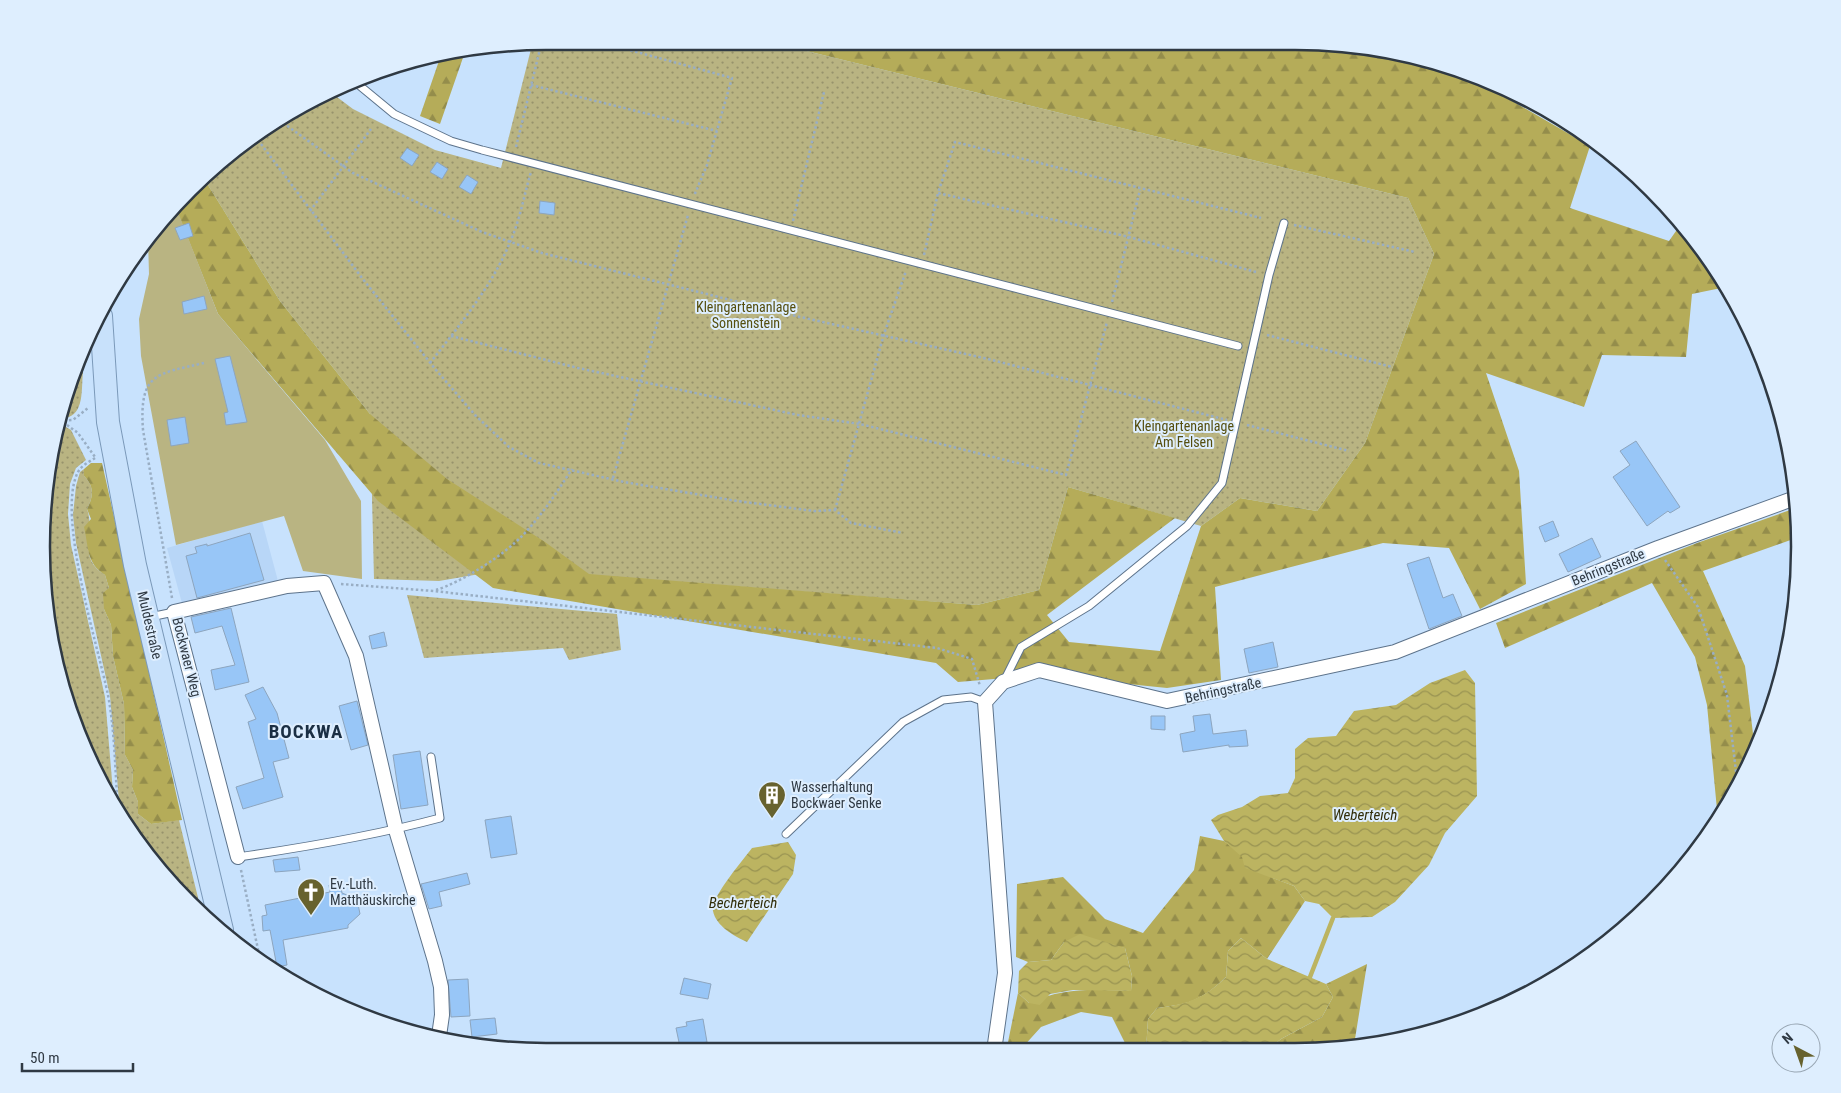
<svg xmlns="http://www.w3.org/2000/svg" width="1841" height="1093" viewBox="0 0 1841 1093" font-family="'Roboto Condensed',sans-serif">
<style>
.built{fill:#b8d6f7}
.grass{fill:url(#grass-dots)}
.forest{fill:url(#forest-firs)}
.park{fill:#b9b482}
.water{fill:url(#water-waves)}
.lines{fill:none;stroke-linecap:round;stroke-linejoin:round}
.stream{stroke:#bcb461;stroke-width:4.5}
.building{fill:#98c6f7;stroke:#8da5be}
.lane-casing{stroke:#5d738b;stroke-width:9}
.street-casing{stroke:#5d738b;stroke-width:16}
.primary-casing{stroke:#7b99b9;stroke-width:24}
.path{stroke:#99aec4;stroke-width:2.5;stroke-dasharray:2.5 2.5;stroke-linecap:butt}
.lane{stroke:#fff;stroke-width:7}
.street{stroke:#fff;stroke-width:14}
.primary{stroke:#c8e1fb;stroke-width:22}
.labels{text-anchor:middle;stroke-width:4;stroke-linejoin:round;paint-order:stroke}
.park-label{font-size:14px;fill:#554e0e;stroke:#deeefe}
.street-label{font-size:14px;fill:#2f3943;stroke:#deeefe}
.poi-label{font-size:14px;fill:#2f3943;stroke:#deeefe;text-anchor:start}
.water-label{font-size:15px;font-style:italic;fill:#312d08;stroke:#deeefe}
.district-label{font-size:19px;font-weight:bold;letter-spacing:1px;fill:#1b2f44;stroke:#deeefe}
.rim{fill:none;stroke:#2f3943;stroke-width:2.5}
</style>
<defs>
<pattern id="grass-dots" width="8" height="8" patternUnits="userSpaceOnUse" patternTransform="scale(1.25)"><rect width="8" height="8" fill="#b9b482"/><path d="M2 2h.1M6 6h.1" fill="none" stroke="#97936c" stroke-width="1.8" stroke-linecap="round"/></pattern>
<pattern id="forest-firs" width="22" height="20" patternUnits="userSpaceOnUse" patternTransform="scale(1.25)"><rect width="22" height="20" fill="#b5ac59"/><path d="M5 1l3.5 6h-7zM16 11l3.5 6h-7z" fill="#948d4b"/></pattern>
<pattern id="water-waves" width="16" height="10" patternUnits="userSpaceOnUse" patternTransform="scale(1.25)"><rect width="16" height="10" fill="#bcb461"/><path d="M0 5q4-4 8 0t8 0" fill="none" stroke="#999352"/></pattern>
</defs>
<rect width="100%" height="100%" fill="#c8e2fd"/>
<path class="built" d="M262 521 278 581 183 607 167 548Z"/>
<path class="grass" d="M778 44 1408 198 1434 254 1365 443 1317 511 1240 498 1201 526 1068 487 1039 590 977 605 509 569 439 581 374 579 370 414 280 301 203 177 239 145 329 91 353 109 435 150 501 168 532 45Z
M83 372C81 388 85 415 65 418L66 427 71 430 86 460 76 468 70 484 68 514 71 545 105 697 114 804 93 770 68 709 51 645 41 547 46 480 68 384 74 373Z
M84 469V476C94 486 94 496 87 509 96 534 76 557 105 575L109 588 104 609 111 625 113 656 124 704 125 755 133 770 132 787 138 802V814L151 824 179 820 202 914 189 904 145 854 120 813 110 696 76 543 73 515 76 486 80 472Z
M407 595 617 614 621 650 569 660 563 648 424 658Z"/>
<path class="forest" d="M1320 42 1457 68 1486 82 1488 87 1590 146 1570 208 1669 241 1681 224 1715 266 1726 287 1692 294 1686 357 1602 355 1584 407 1486 373 1519 471 1526 584 1480 609 1449 548 1383 543 1215 587 1221 680 1167 688 1040 675 958 682 936 663 493 588 378 501 218 314 175 206 203 177 280 301 370 414 447 479 545 542 589 574 977 605 1039 590 1068 487 1175 518 1047 615 1069 642 1160 651 1201 526 1240 498 1317 511 1365 443 1434 254 1408 198 778 44 1156 43 1296 51Z
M466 49 440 124 420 116 441 55Z
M91 463H102L182 820 151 824 138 814V802L132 787 133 770 125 755 124 704 113 656 111 625 104 609 103 593 109 588 105 575C86 563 89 548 84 527L91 519 87 509C94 496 94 486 84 476V469Z
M1796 508 1799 537 1703 571 1745 666 1755 751 1718 820 1707 705 1695 657 1652 583 1505 648 1496 623 1697 543Z
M1200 836 1224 841 1273 878 1294 886 1305 901 1267 959 1241 938 1228 951 1226 977C1202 1000 1190 1004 1157 1008L1148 1019 1146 1051H1129L1112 1017 1081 1012 1041 1027 1022 1048 1007 1047 1018 993 1029 1003C1065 987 1093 990 1131 991L1132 976 1125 948 1064 942 1051 960 1028 962 1016 957 1017 884 1063 877 1105 919 1143 933 1194 870Z
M1367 964 1355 1039 1357 1046 1328 1051H1266L1281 1039 1322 1017 1333 997 1326 984Z"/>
<path class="park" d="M176 207 218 314 325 440 361 501 362 579 303 571 284 516 176 545 141 356 139 319 149 274 148 239Z"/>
<path class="water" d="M1465 670 1475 683 1477 796 1445 833 1429 865 1395 902 1372 917 1333 918 1319 904 1305 901 1294 886 1245 868 1242 857 1224 841 1211 820 1218 815 1242 807 1260 796 1288 793 1295 778V749L1308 738 1336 736 1354 711 1396 705 1430 683Z
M788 842 796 855 793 874 747 942C734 936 716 926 713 911 710 898 744 859 752 848Z
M1080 934 1125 948 1132 976 1131 991 1073 990 1050 994 1040 1005 1029 1003 1018 993 1019 971 1028 962 1051 960 1064 942Z
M1241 938 1267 959 1326 984 1333 997 1322 1017 1281 1039 1266 1051H1146L1148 1019 1157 1008C1188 1004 1203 999 1226 977L1228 951Z"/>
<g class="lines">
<path class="stream" d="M1310 977 1333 918"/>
</g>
<path class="building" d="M407 148 419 155 412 166 400 158Z
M437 162 448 169 442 179 430 172Z
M467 175 478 182 471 194 459 187Z
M540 201 555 203 554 215 539 213Z
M189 223 193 236 180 240 175 228Z
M204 296 207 309 184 314 182 302Z
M230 356 247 422 226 425 224 413 228 412 215 359Z
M185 417 189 443 171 446 167 420Z
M1636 441 1680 507 1670 513 1668 511 1647 526 1613 477 1630 465 1620 451Z
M1553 521 1559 536 1545 542 1539 527Z
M250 533 264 580 197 598 186 556 197 553 195 547 207 544V546Z
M1592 538 1601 557 1568 572 1559 554Z
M1429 557 1443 598 1453 594 1462 616 1429 629 1407 564Z
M231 608 249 682 215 690 211 670 235 665 222 626 195 633 191 617Z
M384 632 387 646 372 649 369 636Z
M1273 642 1278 667 1249 673 1244 649Z
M263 687 277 713 289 758 273 762 283 797 243 809 236 787 264 778 248 722 256 719 245 695Z
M357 701 368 745 351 750 339 706Z
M1210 714 1213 734 1246 730 1248 746 1229 747V745L1183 752 1180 734 1195 731 1193 716Z
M1151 716H1165V730L1151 729Z
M420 751 428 805 401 809 393 755Z
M511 816 517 854 491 858 485 820Z
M298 857 300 870 275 872 273 860Z
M467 873 470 884 439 892 442 906 429 909 421 884Z
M340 882 342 893 357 899 360 914 348 925V928L283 940 287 965 277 967 270 930 263 931 262 916 267 915 265 905 330 892 329 885Z
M684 978 711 984 708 999 680 994Z
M468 979 470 1016 451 1017 448 980Z
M495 1018 497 1034 472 1037 470 1020Z
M703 1019 707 1042 680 1047 676 1028 687 1026 686 1022Z"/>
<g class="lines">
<g class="lane-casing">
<path id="lane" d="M354 81 394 114 451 141 482 150 1238 346
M150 617 174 612
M1004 681 1021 647 1089 606 1187 526 1222 483 1269 275 1284 223
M786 834 903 722 943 700 971 697 985 702
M238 857C307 847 373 836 440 818L431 757"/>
</g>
<g class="street-casing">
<path id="street" d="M238 857 174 612 287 586 324 583 356 656 396 830 435 961 441 987 442 1015 439 1036
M994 1051 1005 973 985 702 1003 682 1039 670 1167 701 1395 652 1658 548 1795 498"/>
</g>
<g class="primary-casing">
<path id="primary" d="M101 316 108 422 135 565 222 930"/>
</g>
<path class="path" d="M611 45 732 78 707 165 694 196
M531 85 717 131
M279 120 353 173 482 232 542 253 787 314 988 359 1227 420
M255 136 362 278 436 370 475 415 509 447 539 463 624 482 737 501 814 511 835 510 851 523 903 533
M516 147 541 45
M310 211 371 129
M793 221 824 92
M1294 225 1415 252
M924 255 938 193
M1256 272 1129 237 938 193 955 142 1261 218
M1112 302 1140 190
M1267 335 1392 367
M451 336 578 368 798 415 860 424 1066 475 1107 322
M430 363C458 327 493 285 510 242 520 220 524 195 531 172
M59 421 73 420 88 408
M63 422 78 433 95 457
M1247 425 1349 451
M95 458C89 462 82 465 78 472 56 514 98 646 108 695 115 732 115 772 118 809
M613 478 688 215
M835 510 884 334 906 271
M1665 560 1698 607 1727 695 1736 772V788
M341 584 434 591 937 648 972 659 980 686
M436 590C462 582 504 555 523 535 542 515 557 492 572 469
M172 598 143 430C139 373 156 374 204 363
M241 870 259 954 253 956"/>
<use href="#lane" class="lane"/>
<use href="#street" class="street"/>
<use href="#primary" class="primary"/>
</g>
<defs>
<g id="building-pin" transform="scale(1.4375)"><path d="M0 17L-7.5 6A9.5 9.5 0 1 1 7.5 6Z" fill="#67622e" stroke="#deeefe"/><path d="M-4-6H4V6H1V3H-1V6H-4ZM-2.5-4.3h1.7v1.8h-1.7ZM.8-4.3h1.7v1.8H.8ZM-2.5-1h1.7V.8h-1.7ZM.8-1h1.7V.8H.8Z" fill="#fff"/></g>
<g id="church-pin" transform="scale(1.4375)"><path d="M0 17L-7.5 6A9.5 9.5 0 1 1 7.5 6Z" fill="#67622e" stroke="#deeefe"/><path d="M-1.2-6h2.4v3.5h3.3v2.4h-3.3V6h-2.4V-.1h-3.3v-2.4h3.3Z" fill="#fff"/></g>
</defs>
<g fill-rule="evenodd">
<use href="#building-pin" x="772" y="795"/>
<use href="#church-pin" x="311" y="892"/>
</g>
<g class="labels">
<g class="park-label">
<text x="746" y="312">Kleingartenanlage<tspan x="746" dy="16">Sonnenstein</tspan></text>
<text x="1184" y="431">Kleingartenanlage<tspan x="1184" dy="16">Am Felsen</tspan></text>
</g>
<g class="street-label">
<text transform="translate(1608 567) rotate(-22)" y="5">Behringstraße</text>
<text transform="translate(150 625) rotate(77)" y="5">Muldestraße</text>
<text transform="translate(187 657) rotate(76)" y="5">Bockwaer Weg</text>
<text transform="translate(1223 690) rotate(-12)" y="5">Behringstraße</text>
</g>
<g class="poi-label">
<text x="791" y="792">Wasserhaltung<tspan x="791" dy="16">Bockwaer Senke</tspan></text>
<text x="330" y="889">Ev.-Luth.<tspan x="330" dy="16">Matthäuskirche</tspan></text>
</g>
<g class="water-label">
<text x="1365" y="820">Weberteich</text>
<text x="743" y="908">Becherteich</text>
</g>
<g class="district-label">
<text x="306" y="738">BOCKWA</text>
</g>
</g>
<path d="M0 0H1841V1093H0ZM546 50H1295A496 496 0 0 1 1791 546V547A496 496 0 0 1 1295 1043H546A496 496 0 0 1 50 547V546A496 496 0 0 1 546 50Z" fill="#deeefe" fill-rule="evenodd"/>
<path class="rim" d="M546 50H1295A496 496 0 0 1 1791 546V547A496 496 0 0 1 1295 1043H546A496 496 0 0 1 50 547V546A496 496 0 0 1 546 50Z"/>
<g transform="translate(1796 1048) rotate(319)"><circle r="24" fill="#deeefe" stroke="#98a6b3"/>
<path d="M0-4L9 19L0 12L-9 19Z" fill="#67622e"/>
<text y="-8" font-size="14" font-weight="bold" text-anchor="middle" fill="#2f3943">N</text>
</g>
<path d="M22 1063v8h111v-8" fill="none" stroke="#2f3943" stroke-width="2.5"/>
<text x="30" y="1063" font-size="15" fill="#2f3943" stroke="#deeefe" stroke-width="4" paint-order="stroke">50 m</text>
</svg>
